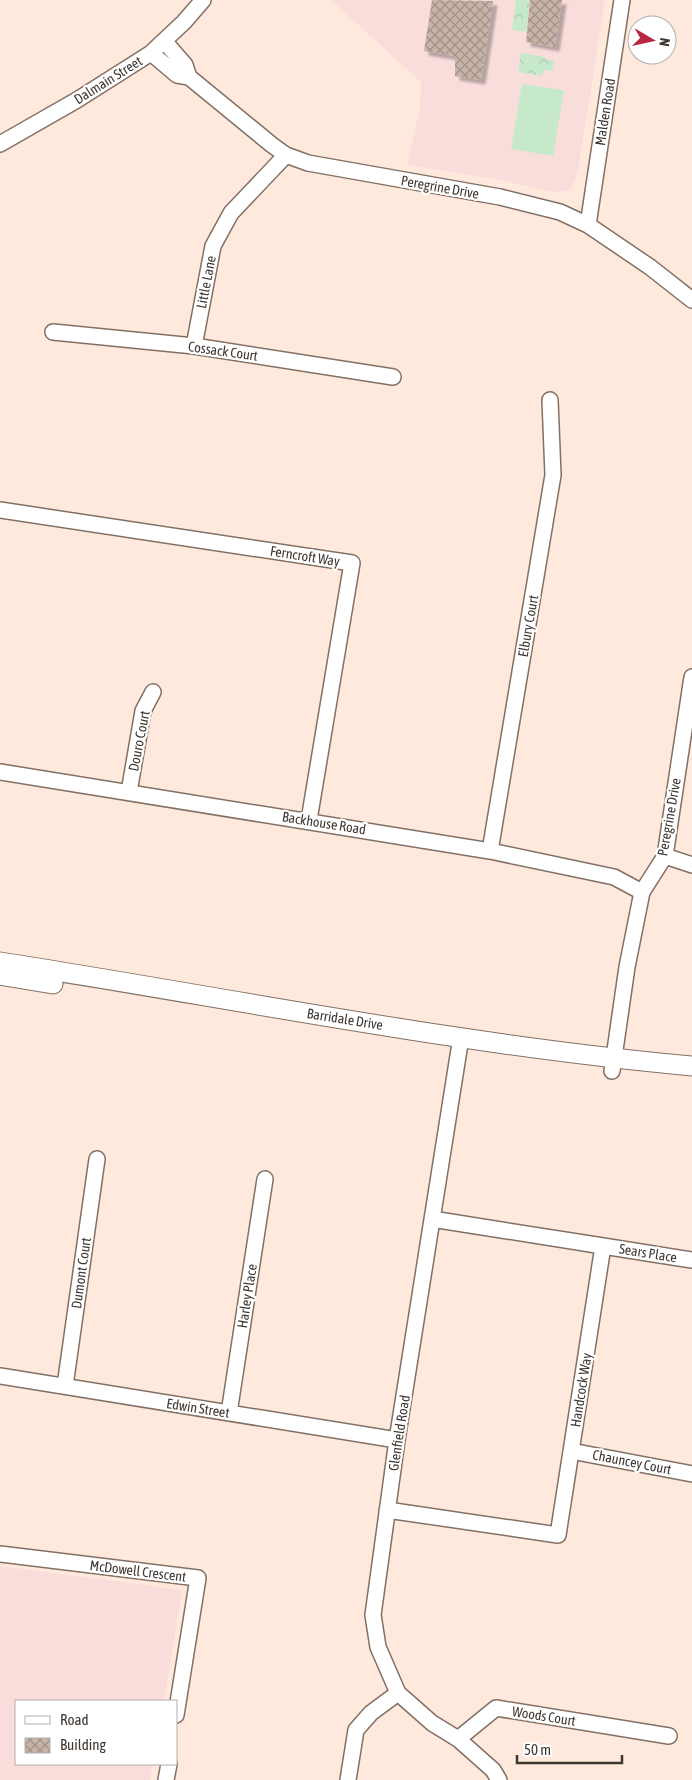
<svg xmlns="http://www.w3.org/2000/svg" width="692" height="1780" viewBox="0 0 692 1780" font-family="'Asap Condensed',sans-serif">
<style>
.education{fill:#f8dddb}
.forest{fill:url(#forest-crowns)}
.pitch{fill:#c7e9cb}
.building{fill:url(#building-cross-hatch);filter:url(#shadow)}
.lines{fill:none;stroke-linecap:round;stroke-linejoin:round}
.minor-casing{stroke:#827064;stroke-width:18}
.tertiary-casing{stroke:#827064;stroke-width:21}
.minor{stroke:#fff;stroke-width:15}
.tertiary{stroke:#fff;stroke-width:19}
.labels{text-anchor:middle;stroke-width:4.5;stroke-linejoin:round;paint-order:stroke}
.street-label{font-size:14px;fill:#3f3732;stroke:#fff}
</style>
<defs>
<pattern id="forest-crowns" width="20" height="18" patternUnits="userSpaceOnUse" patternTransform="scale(1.25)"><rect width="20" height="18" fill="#c7e9cb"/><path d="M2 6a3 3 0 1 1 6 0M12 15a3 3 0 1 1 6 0" fill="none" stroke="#acc8af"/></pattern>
<pattern id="building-cross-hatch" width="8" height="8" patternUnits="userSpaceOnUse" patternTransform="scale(1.25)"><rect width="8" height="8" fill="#c7b3a7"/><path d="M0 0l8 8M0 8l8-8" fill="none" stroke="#a39289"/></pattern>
<filter id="shadow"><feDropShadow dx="4.5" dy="4.5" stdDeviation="1" flood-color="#0004"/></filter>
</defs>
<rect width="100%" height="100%" fill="#fee9dc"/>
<path class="education" d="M331 0H605L578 171 571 189 557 192 539 189 491 178 407 165 420 108 421 82Z
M0 1566 182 1590 164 1701H16V1764H153L150 1780H0Z"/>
<path class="forest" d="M516 0H530L526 32 512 30Z
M521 53 545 57V59L554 61 552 71 544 70 542 76 518 72Z"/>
<path class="pitch" d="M522 84 564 90 553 156 511 149Z"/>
<path class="building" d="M432 0 493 1 481 80 455 76V56L424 51Z
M530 0H562L555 47 526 42Z"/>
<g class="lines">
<g class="minor-casing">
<path id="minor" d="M165 42 185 65 189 77
M151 53 177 75 189 77 272 145 286 155 308 163 500 197 560 212 588 225 650 267 692 300
M0 144 77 100 151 53 184 22 203 0
M588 225 622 0
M53 332 194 346 393 377
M194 346 213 246 231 213 286 155
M0 510 352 563 309 820
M0 772 490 851 614 877 642 892
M129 792 143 711 153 692
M490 851 553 475 550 400
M665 856 692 865
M461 1037 397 1440 373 1615 378 1647 398 1693 432 1723 458 1739 493 1770 499 1780
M612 1071 627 967 642 892 665 856 692 677
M603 1246 692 1260
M0 1376 397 1440
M65 1386 97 1159
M229 1413 265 1179
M571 1451 692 1474
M387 1510 558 1535 603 1246 432 1219
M0 1554 198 1578 176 1715
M458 1739 496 1708 669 1736
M166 1780 169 1764
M348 1780 356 1730 371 1713 398 1693"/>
</g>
<g class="tertiary-casing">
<path id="tertiary" d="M0 962C230 998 460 1045 692 1066
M0 975 53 984"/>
</g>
<use href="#minor" class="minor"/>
<use href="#tertiary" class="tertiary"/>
</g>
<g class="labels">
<g class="street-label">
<text transform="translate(108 80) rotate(-32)" y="5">Dalmain Street</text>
<text transform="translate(605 112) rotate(-81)" y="5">Malden Road</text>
<text transform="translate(440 187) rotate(10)" y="5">Peregrine Drive</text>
<text transform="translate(206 282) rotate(-79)" y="5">Little Lane</text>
<text transform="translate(223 351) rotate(8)" y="5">Cossack Court</text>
<text transform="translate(305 556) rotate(9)" y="5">Ferncroft Way</text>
<text transform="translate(528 626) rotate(-80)" y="5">Elbury Court</text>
<text transform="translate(139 741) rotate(-79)" y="5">Douro Court</text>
<text transform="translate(669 817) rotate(-80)" y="5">Peregrine Drive</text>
<text transform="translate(324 823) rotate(9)" y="5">Backhouse Road</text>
<text transform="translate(345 1019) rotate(9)" y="5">Barridale Drive</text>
<text transform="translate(648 1253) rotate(9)" y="5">Sears Place</text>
<text transform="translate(81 1273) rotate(-82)" y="5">Dumont Court</text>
<text transform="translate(247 1296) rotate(-81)" y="5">Harley Place</text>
<text transform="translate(581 1390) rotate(-81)" y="5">Handcock Way</text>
<text transform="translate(198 1408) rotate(9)" y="5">Edwin Street</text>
<text transform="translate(399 1433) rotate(-81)" y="5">Glenfield Road</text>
<text transform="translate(632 1462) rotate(11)" y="5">Chauncey Court</text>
<text transform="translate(138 1571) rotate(7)" y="5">McDowell Crescent</text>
<text transform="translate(544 1716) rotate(9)" y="5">Woods Court</text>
</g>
</g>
<rect x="15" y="1700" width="162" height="65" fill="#ffffff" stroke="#b2afad"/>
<rect x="25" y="1716" width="25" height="8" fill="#ffffff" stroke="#b2afad"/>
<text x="60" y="1725" font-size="15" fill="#3f3732">Road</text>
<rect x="25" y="1738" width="25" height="15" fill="url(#building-cross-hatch)" stroke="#b2afad"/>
<text x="60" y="1750" font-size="15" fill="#3f3732">Building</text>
<g transform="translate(652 40) rotate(99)"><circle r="24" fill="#ffffff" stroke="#b2afad"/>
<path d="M0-4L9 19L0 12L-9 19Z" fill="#b82642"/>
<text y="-8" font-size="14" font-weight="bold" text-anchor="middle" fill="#3f3732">N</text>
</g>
<path d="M517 1755v8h105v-8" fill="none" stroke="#3f3732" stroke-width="2.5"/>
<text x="524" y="1755" font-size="15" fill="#3f3732" stroke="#ffffff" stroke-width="4" paint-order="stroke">50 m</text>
</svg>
